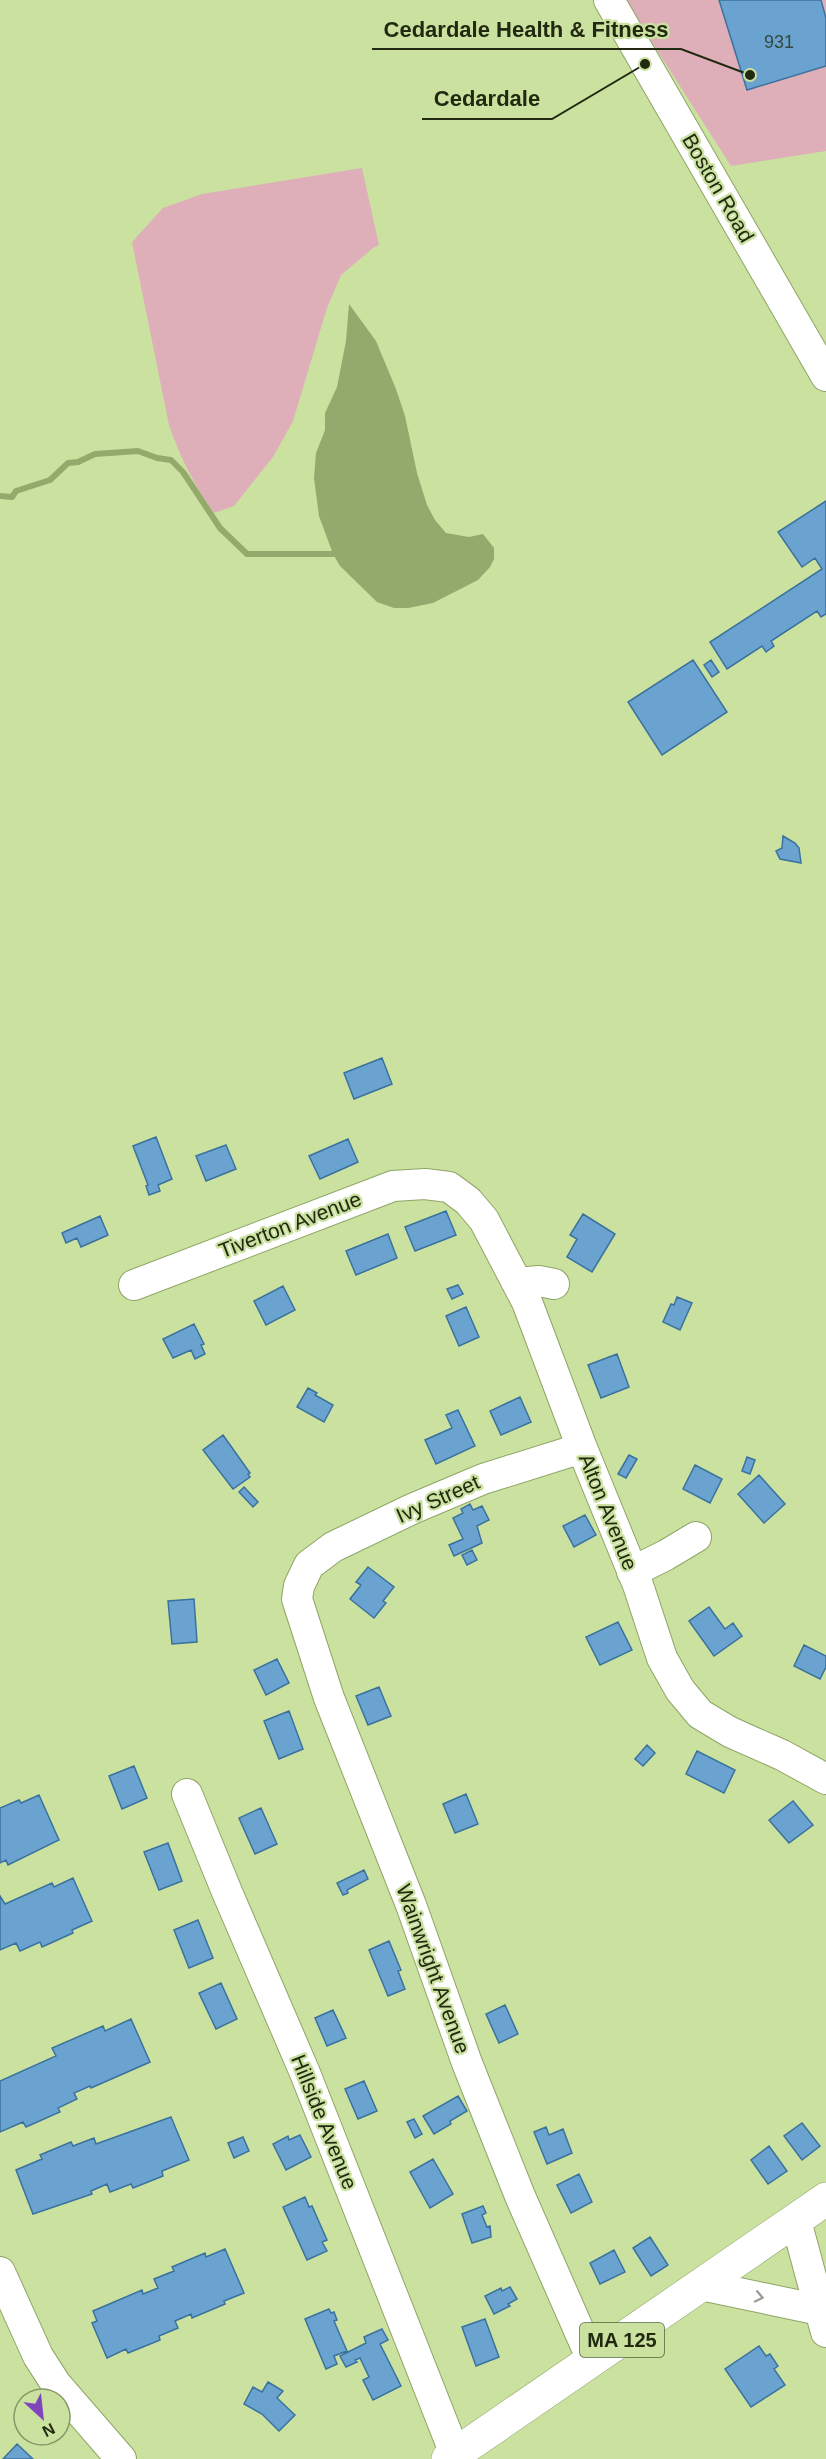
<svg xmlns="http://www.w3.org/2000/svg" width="826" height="2459" viewBox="0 0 826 2459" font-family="Helvetica,sans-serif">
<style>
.green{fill:#deafb9}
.water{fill:#94a96c}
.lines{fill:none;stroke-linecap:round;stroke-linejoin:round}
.stream{stroke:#94a96c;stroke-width:6}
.building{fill:#6ba3d0;stroke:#3b729d;stroke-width:1.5}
.minor-casing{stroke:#8fa566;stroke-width:32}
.major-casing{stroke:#8fa566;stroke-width:34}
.minor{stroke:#fff;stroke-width:30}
.major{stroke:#fff;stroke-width:33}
.oneway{stroke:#9b9f93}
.labels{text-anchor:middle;stroke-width:4.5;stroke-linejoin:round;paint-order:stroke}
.number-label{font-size:18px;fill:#344840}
.shield{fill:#cae1a0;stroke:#54613b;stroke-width:1.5}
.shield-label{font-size:20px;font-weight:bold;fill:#212a10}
.street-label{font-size:21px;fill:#212a10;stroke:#cae1a0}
.leader{fill:none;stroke:#212a10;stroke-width:2}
.callout-dot{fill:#212a10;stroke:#cae1a0;stroke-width:2}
.callout-label{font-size:22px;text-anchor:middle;font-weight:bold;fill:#212a10;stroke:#cae1a0;stroke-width:4.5;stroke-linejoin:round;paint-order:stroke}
</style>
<rect width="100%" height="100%" fill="#cae1a0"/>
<path class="green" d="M625 0H826V151L731 166Z
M362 168 379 245 373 248 341 275 327 308 293 421 273 457 234 506 214 513C194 485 180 457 169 425L132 242 163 208 202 194Z"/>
<path class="water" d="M349 304 376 341 396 389 405 416 417 473 427 505 435 520 446 533 469 537 483 534 494 548V559L490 567 478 580 433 603 408 608H394L377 602 340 566 333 554 319 516 314 478 316 453 325 430V413L337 387 346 341Z"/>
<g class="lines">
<path class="stream" d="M0 496 12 497 16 491 50 480 68 463 78 462 95 454 138 451 157 458 171 460 183 472 220 528 247 554H333"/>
</g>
<path class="building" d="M719 0H821L826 18V66L747 90Z
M826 501V614L821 617 817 611 771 641 774 646 766 652 762 646 727 669 710 642 822 569 815 558 802 567 778 532Z
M693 660 727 712 662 755 628 702Z
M711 660 719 672 712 677 704 665Z
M783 836 795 843 799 848 801 863 780 859 776 851 782 848Z
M382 1058 392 1084 354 1099 344 1073Z
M156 1137 172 1179 158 1185 160 1191 149 1195 146 1186 148 1185 133 1146Z
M348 1139 358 1162 320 1179 309 1156Z
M226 1145 236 1169 206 1181 196 1156Z
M446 1211 456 1235 415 1251 405 1227Z
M583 1214 615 1234 592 1272 567 1257 577 1239 570 1235Z
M100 1216 108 1235 81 1247 77 1238 66 1243 62 1233Z
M388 1234 397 1258 356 1275 346 1251Z
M458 1285 463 1294 452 1299 447 1289Z
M283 1286 295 1310 266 1325 254 1301Z
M677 1297 692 1303 680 1330 663 1322 671 1304 674 1305Z
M466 1307 479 1337 459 1346 446 1316Z
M194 1324 204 1344 201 1345 205 1354 195 1359 191 1350 173 1358 163 1339Z
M617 1354 629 1387 601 1398 588 1365Z
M308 1388 317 1393 315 1395 333 1405 324 1422 297 1407Z
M520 1397 531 1422 501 1435 490 1411Z
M458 1410 475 1446 436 1464 425 1440 452 1428 446 1415Z
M223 1435 250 1473 248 1474 250 1477 233 1489 203 1450Z
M629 1455 637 1459 626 1478 618 1474Z
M747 1457 755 1460 750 1474 742 1471Z
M695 1465 722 1479 710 1503 683 1489Z
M759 1475 785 1504 764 1523 738 1494Z
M244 1487 258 1502 253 1507 239 1492Z
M470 1504 473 1510 482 1506 489 1520 477 1526 482 1543 454 1556 449 1545 463 1539 453 1518 463 1513 461 1509Z
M585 1515 596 1535 574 1547 563 1526Z
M472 1550 477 1560 467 1565 462 1555Z
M368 1567 394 1587 383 1601 386 1603 374 1618 350 1599 361 1585 356 1582Z
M194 1599 197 1642 172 1644 168 1601Z
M709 1607 725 1629 733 1623 742 1636 714 1656 689 1621Z
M618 1622 632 1650 600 1665 586 1637Z
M804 1645 826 1656V1667L820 1679 794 1666Z
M277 1659 289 1683 266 1695 254 1670Z
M379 1687 391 1716 368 1725 356 1696Z
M289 1711 303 1749 279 1759 264 1721Z
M647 1745 655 1753 643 1766 635 1759Z
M697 1751 735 1770 724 1793 686 1774Z
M134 1766 147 1798 122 1809 109 1776Z
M466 1794 478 1824 455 1833 443 1804Z
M39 1795 59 1840 8 1865 6 1860 0 1863V1808L19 1800 21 1803Z
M793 1801 813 1825 789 1843 769 1820Z
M261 1808 277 1844 255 1854 239 1818Z
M168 1843 182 1881 159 1890 144 1852Z
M364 1870 368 1879 347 1890 348 1893 343 1895 337 1883Z
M73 1878 92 1921 72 1930 73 1933 42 1947 40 1942 20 1951 16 1943 0 1950V1896L5 1904 52 1883 54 1887Z
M198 1920 213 1958 189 1968 174 1930Z
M389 1941 401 1970 398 1971 405 1989 388 1996 369 1950Z
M221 1983 237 2019 216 2029 199 1993Z
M505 2005 518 2034 499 2043 486 2014Z
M333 2010 346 2038 327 2046 315 2018Z
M131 2019 150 2062 91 2088 90 2086 74 2093 77 2099 58 2108 60 2112 26 2127 23 2122 0 2132V2081L56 2056 52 2048 103 2026 105 2031Z
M364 2081 377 2111 358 2119 345 2089Z
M458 2096 467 2111 450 2121 451 2124 434 2134 423 2116Z
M171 2117 189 2160 162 2171 163 2176 133 2188 131 2184 110 2192 107 2184 91 2191 92 2194 33 2214 16 2170 42 2159 40 2155 71 2142 73 2146 94 2138 96 2144Z
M414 2119 422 2134 415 2138 407 2122Z
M802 2123 820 2146 802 2160 784 2136Z
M546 2127 549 2135 563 2129 572 2153 547 2164 534 2132Z
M300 2135 311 2157 286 2170 273 2144 288 2136 289 2140Z
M243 2137 249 2151 234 2158 228 2143Z
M769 2146 787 2171 768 2184 751 2160Z
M433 2159 453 2194 430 2208 410 2172Z
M579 2174 592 2202 571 2213 557 2185Z
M305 2197 309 2207 312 2206 327 2240 322 2242 327 2251 307 2260 283 2207Z
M483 2206 486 2213 482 2215 487 2227 490 2226 491 2237 472 2243 462 2214Z
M650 2237 668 2265 651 2276 633 2248Z
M225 2249 244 2293 224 2301 225 2304 192 2318 191 2314 175 2321 178 2328 159 2336 160 2340 128 2353 126 2349 107 2358 92 2323 97 2321 93 2311 142 2290 143 2294 158 2288 154 2279 174 2271 172 2267 205 2253 206 2257Z
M614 2250 625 2272 600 2284 590 2263Z
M510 2287 517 2299 508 2304 510 2306 494 2314 485 2296 501 2288 502 2291Z
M329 2309 331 2313 334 2312 337 2320 334 2321 347 2351 334 2356 337 2364 326 2369 305 2319Z
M485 2319 499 2357 476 2366 462 2327Z
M382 2329 388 2340 380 2344 401 2386 373 2400 363 2380 369 2377 360 2358 355 2360 357 2362 346 2367 340 2356 366 2343 364 2337Z
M759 2346 766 2356 770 2354 778 2366 774 2369 785 2385 751 2407 725 2369Z
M268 2382 283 2391 277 2398 295 2415 279 2431 262 2414 244 2404 253 2387 262 2392Z
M17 2444 33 2459H3Z"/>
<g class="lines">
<g class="minor-casing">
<path id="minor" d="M609 0 826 376
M517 1283 539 1281 554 1284
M134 1285 393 1186 425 1184 449 1187 468 1201 484 1220 527 1302 582 1448 638 1585 662 1658 680 1690 700 1714 730 1732 782 1755 826 1779
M582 1448 483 1479 412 1509 333 1547 309 1565 299 1586 297 1599 329 1698 411 1905 467 2063 520 2196 592 2360
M632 1572 666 1555 696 1537
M187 1794 227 1892 305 2073 455 2454
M796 2221 826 2332
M0 2272 38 2356 56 2384 121 2459
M701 2285 820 2310"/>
</g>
<g class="major-casing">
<path id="major" d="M448 2459 826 2199"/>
</g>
<use href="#minor" class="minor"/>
<use href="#major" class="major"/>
</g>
<defs><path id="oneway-chevron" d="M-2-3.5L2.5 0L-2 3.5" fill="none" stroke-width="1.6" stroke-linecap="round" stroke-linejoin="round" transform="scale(1.5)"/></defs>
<use class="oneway" href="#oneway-chevron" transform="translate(759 2297) rotate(12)"/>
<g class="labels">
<g class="number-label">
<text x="779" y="48">931</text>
</g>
<rect class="shield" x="580" y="2323" width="84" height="34" rx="4.5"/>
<g class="shield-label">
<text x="622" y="2347">MA 125</text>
</g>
<g class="street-label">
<text transform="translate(718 188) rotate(60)" y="7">Boston Road</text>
<text transform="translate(290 1225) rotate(-21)" y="7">Tiverton Avenue</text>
<text transform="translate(438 1499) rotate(-24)" y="7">Ivy Street</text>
<text transform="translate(608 1512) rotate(68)" y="7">Alton Avenue</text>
<text transform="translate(433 1969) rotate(70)" y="7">Wainwright Avenue</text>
<text transform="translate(324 2122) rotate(68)" y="7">Hillside Avenue</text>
</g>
</g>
<path class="leader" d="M750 75L681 49H372M645 64L552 119H422"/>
<g class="callout-dot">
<circle cx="750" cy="75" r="6"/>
<circle cx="645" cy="64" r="6"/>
</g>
<g class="callout-label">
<text x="526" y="37">Cedardale Health &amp; Fitness</text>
<text x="487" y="106">Cedardale</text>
</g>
<g transform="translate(42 2417) rotate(153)"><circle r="28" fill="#cae1a0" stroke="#869866" stroke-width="1.5"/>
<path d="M0-4.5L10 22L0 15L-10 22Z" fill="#8145bb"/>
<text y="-9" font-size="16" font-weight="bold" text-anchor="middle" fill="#212a10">N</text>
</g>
</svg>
